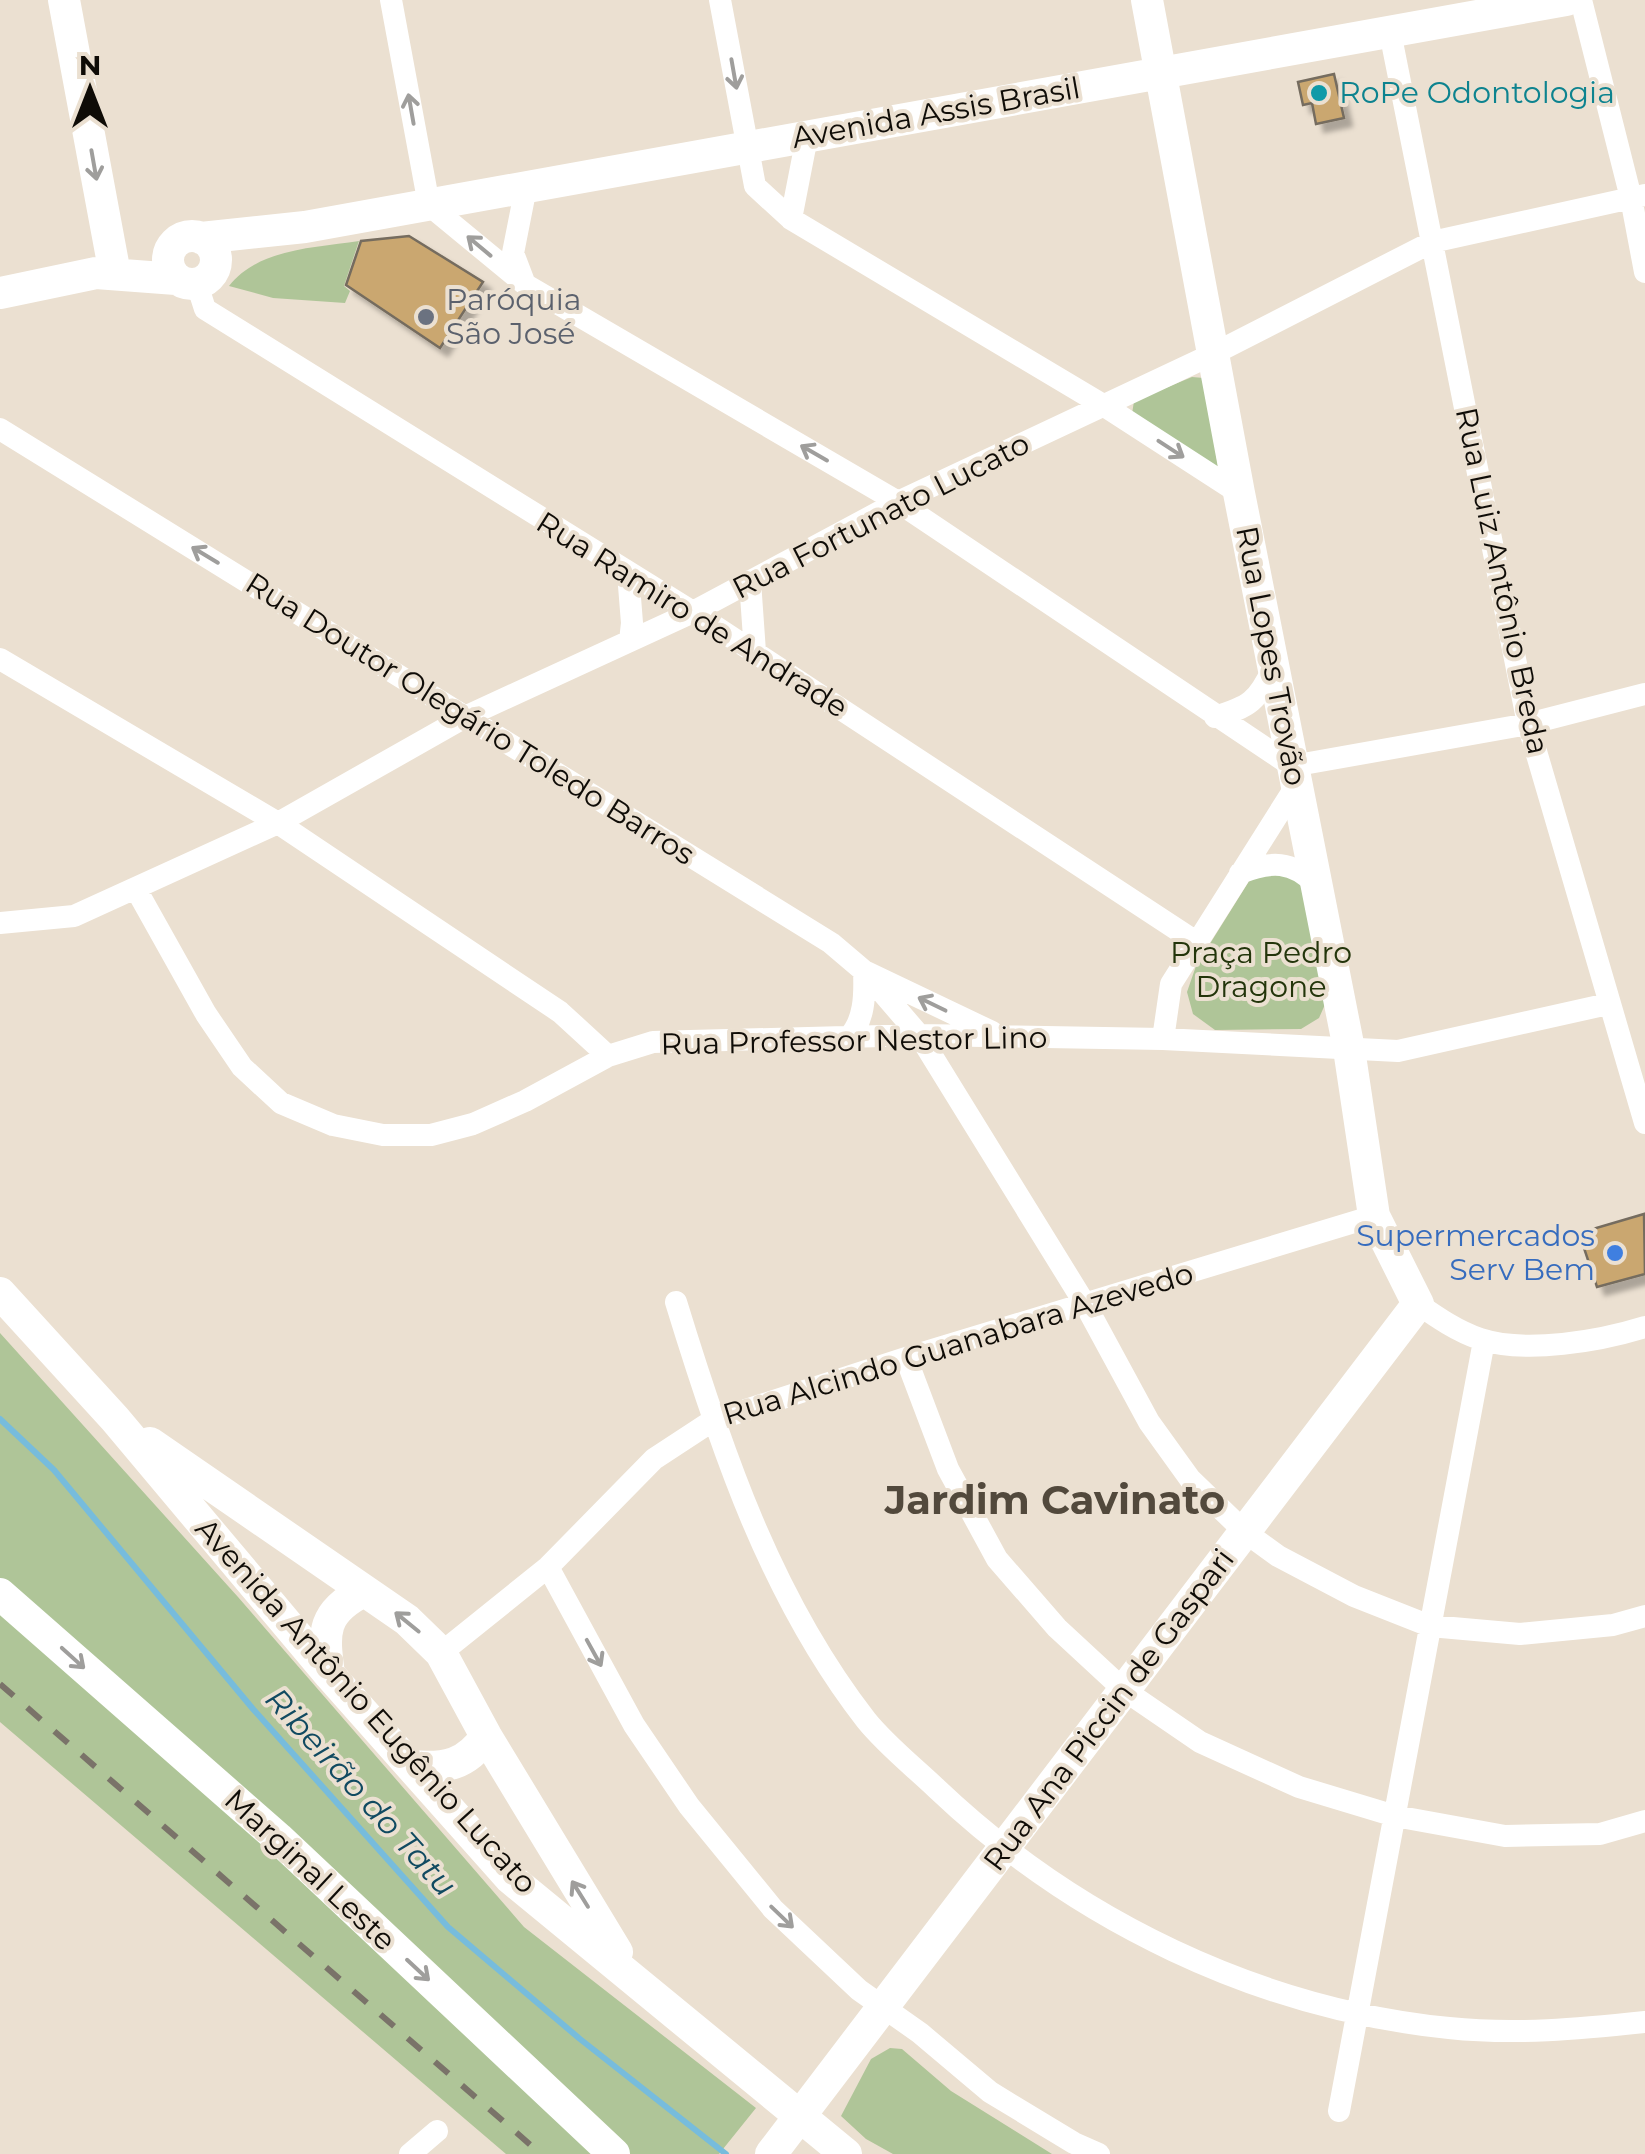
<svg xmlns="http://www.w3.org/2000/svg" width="1645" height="2154" viewBox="0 0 1645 2154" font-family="Montserrat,sans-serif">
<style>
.green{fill:#afc598}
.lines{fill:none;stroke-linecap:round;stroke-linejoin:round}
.stream{stroke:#77bcdc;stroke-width:6}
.building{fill:#caa76f;stroke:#756c5e;stroke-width:2.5;filter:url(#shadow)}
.street{stroke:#fff;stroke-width:22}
.secondary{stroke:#fff;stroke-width:32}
.rail{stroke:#7a7369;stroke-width:6;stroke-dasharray:18 18;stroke-linecap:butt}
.oneway{stroke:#9f9e9c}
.culture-dot{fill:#0f9aa8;stroke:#ebe0d1;stroke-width:4}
.worship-dot{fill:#6b7280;stroke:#ebe0d1;stroke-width:4}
.shop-dot{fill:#3f7fe0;stroke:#ebe0d1;stroke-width:4}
.labels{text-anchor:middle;stroke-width:8;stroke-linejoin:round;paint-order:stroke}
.culture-label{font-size:30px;fill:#0d838f;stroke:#ebe0d1;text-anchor:start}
.street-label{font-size:30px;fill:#0f0c07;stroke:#ebe0d1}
.worship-label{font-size:30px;fill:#5b616d;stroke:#ebe0d1;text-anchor:start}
.park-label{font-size:30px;fill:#23350b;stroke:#ebe0d1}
.shop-label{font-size:30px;fill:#366cbe;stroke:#ebe0d1;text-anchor:end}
.water-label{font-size:32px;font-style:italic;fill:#114a61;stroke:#ebe0d1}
.district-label{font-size:40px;font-weight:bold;fill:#52493c;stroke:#ebe0d1}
</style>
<defs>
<filter id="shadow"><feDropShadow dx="8" dy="8" stdDeviation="2.5" flood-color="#0004"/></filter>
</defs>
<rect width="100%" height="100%" fill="#ebe0d1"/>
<path class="green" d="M359 241 344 286 350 291 345 303 273 298 229 286C259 248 315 248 359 241Z
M1192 377 1204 378 1218 466 1209 467 1132 414 1134 401Z
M1266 869 1303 880 1327 1000 1319 1018 1301 1029 1215 1030 1193 1014 1187 992 1196 966 1251 878Z
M0 1333 238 1597 524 1927 756 2108 719 2154H506L0 1722Z
M890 2048 902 2049 951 2091 1052 2154H893L866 2139 841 2116 871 2059Z"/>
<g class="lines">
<path class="stream" d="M0 1419 54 1470 253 1709 448 1927 580 2039 726 2154"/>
</g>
<path class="building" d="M1334 74 1344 118 1316 124 1312 103 1303 105 1298 82Z
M409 236 483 282 440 348 346 285 361 241Z
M1644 1214 1645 1274 1597 1287 1579 1233Z"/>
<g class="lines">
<path class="street" d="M391 0 429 205 526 285 898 502 1292 766 1528 724 1645 694
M720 0 755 186 791 219 1103 405 1239 493
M1581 0 1631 198 1645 272
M1390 32 1528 724 1645 1123
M791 219 807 137
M524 282 513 253 526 187
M197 284 205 309 693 612 1196 942
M0 429 831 943 864 971 919 1035 1085 1304 1149 1422 1190 1479 1245 1532 1278 1556 1354 1596 1430 1626 1520 1634 1613 1625 1645 1616
M628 573 632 623 630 641
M750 581 755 652
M0 659 278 823 560 1012 608 1056
M1215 717C1249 707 1258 701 1273 668
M1240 873C1270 861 1293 860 1316 885
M136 889 206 1014 242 1067 281 1103 333 1125 383 1135H431L473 1124 525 1101 608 1056 653 1042 919 1035 1163 1039 1398 1051 1608 1004
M0 923 74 916 278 823 467 716 693 612 898 502 1213 354 1432 242 1645 195
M847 1039C865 1022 865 994 864 971L992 1032
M1163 1039 1171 984 1296 786
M676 1302C721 1449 771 1598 866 1720 886 1745 914 1767 937 1789 1075 1920 1258 2009 1449 2028 1515 2035 1580 2029 1645 2022
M1418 1304C1438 1318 1457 1331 1480 1339 1526 1354 1600 1341 1645 1327
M906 1358 948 1469 997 1559 1057 1628 1124 1690 1200 1742 1299 1787 1395 1816 1505 1836 1600 1834 1645 1821
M548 1567 634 1725 689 1806 773 1909 859 1990 920 2033 990 2092 1074 2143 1099 2154
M441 1653 548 1567 654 1459 712 1421 906 1358 1374 1216
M1339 2111 1484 1341
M410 2154 437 2131"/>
<path class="secondary" d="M64 0 115 274
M168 260a24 24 0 1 1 48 0a24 24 0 1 1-48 0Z
M201 238 305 227 1566 0
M0 293 96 273 176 279
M0 1293 115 1419 329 1674 510 1878 846 2154
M150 1443 407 1620 441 1653 486 1736 617 1952
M0 1594 278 1838 614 2154
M329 1674C323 1632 322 1612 364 1591
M411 1766C445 1769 467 1765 486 1736
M771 2154 1418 1304 1374 1216 1349 1049 1239 493 1147 0"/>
<path class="rail" d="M0 1684 541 2154"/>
</g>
<defs><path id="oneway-shaft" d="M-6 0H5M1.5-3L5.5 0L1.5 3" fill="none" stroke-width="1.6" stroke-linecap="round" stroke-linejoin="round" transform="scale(2.5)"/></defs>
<g class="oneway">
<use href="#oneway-shaft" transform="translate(734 74) rotate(80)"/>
<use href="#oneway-shaft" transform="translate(411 109) rotate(-100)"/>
<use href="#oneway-shaft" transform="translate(94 165) rotate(80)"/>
<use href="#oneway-shaft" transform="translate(479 246) rotate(-140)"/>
<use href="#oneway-shaft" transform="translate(1171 449) rotate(33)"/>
<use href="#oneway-shaft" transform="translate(814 453) rotate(-150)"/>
<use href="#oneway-shaft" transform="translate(205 555) rotate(-149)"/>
<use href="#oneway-shaft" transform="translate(932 1004) rotate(-154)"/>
<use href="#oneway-shaft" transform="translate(407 1622) rotate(-141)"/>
<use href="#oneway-shaft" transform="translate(594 1653) rotate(61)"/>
<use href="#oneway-shaft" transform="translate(73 1658) rotate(42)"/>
<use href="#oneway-shaft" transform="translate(580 1894) rotate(-122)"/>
<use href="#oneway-shaft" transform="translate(782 1917) rotate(44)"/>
<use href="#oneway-shaft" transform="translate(418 1970) rotate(43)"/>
</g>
<circle class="culture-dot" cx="1319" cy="93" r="10"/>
<circle class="worship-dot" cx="426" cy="317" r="10"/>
<circle class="shop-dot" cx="1615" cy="1253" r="10"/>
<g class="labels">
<g class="culture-label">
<text x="1339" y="103">RoPe Odontologia</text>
</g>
<g class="street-label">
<text transform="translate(936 113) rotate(-10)" y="10">Avenida Assis Brasil</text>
<text transform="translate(881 516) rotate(-27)" y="10">Rua Fortunato Lucato</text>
<text transform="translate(1502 581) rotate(78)" y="10">Rua Luiz Antônio Breda</text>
<text transform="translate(692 615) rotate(32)" y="10">Rua Ramiro de Andrade</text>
<text transform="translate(1271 656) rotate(79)" y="10">Rua Lopes Trovão</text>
<text transform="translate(470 719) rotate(32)" y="10">Rua Doutor Olegário Toledo Barros</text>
<text transform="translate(854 1041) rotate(-1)" y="10">Rua Professor Nestor Lino</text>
<text transform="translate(958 1344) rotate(-17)" y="10">Rua Alcindo Guanabara Azevedo</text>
<text transform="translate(366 1706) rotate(48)" y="10">Avenida Antônio Eugênio Lucato</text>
<text transform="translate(1109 1710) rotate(-53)" y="10">Rua Ana Piccin de Gaspari</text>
<text transform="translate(310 1870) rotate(43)" y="10">Marginal Leste</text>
</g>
<g class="worship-label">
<text x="446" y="310">Paróquia<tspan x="446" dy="34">São José</tspan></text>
</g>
<g class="park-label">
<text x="1261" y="963">Praça Pedro<tspan x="1261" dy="34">Dragone</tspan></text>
</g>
<g class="shop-label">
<text x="1595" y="1246">Supermercados<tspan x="1595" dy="34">Serv Bem</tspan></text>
</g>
<g class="water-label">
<text transform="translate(361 1792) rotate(48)" y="11">Ribeirão do Tatu</text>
</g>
<g class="district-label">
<text x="1055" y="1514">Jardim Cavinato</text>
</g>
</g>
<g transform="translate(90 90)" stroke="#ebe0d1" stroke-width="8" paint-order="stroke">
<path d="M0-8L18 38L0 25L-18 38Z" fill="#0f0c07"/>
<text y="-15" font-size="28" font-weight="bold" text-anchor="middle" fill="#0f0c07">N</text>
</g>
</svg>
